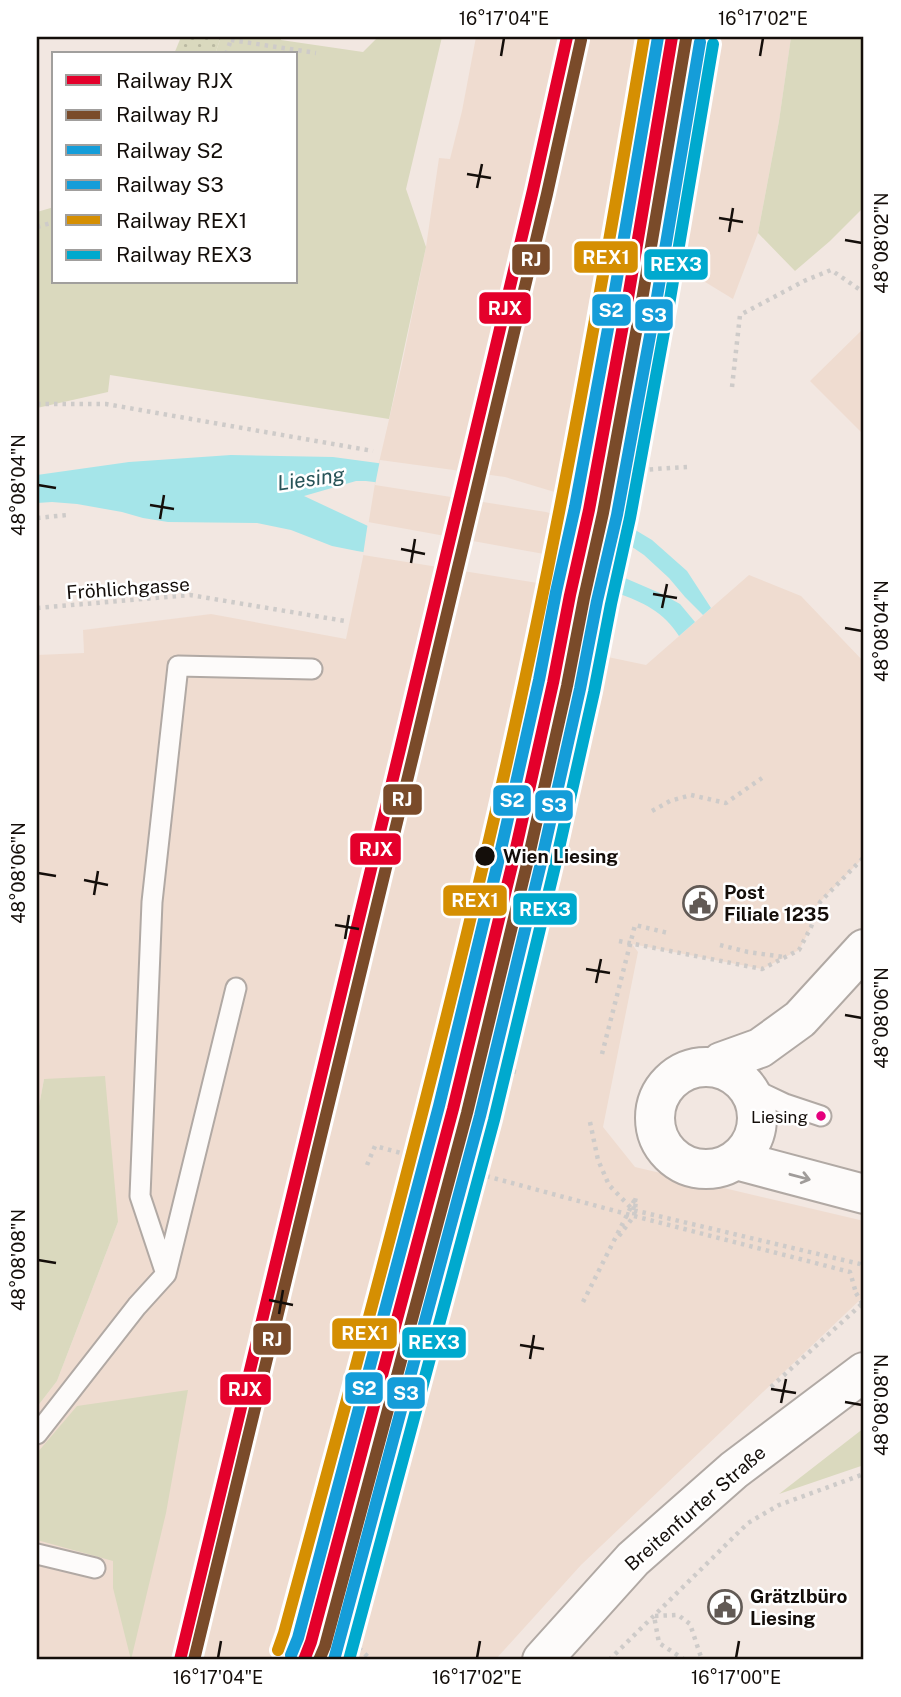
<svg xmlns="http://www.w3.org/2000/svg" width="901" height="1697" viewBox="0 0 901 1697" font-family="'Public Sans',sans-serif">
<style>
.built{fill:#efdcd0}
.green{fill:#dad9be}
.park{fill:url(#park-dots)}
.water{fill:#a5e5e9}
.pier{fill:#f2e7e1}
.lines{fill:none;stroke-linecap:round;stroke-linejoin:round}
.lane-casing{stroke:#b1a9a4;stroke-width:23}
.street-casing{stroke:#b1a9a4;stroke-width:42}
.primary-casing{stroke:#b1a9a4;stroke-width:42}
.path{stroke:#cecbc9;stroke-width:4.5;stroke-dasharray:3.5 5;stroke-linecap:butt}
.lane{stroke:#fdfbfa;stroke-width:19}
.street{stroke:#fdfbfa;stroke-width:38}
.primary{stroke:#fdfbfa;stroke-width:38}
.path-bridge{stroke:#cecbc9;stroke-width:4.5;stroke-dasharray:3.5 5;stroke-linecap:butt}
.rail-1-casing{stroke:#fff;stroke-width:18}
.rail-2-casing{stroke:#fff;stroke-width:18}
.rail-3-casing{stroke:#fff;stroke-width:18}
.rail-4-casing{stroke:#fff;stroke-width:18}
.rail-5-casing{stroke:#fff;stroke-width:18}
.rail-6-casing{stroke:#fff;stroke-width:18}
.rail-1{stroke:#e4002b;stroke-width:12}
.rail-2{stroke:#7a4b2a;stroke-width:12}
.rail-3{stroke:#159dd9;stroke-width:12}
.rail-4{stroke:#159dd9;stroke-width:12}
.rail-5{stroke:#d58f02;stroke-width:12}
.rail-6{stroke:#00a9ce;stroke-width:12}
.oneway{stroke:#a09c9a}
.ticks{fill:none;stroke:#140e0a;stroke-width:2.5}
.stop-dot{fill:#140e0a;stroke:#fff;stroke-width:2.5}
.bus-dot{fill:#e5007d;stroke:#fff;stroke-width:2.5}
.labels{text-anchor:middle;stroke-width:5;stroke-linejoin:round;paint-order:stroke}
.bus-label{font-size:17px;fill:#140e0a;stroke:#fff;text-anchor:end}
.street-label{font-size:19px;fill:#140e0a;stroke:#fff}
.stop-label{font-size:19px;font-weight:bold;fill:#140e0a;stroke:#fff;text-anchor:start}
.poi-label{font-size:19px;font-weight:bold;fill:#140e0a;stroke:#fff;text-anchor:start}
.water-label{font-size:21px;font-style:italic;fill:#285458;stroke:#fff}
.line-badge{stroke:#fff;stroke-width:2.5}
.badge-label{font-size:19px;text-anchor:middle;font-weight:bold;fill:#fff}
.neatline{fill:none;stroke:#140e0a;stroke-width:2.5}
.ticks-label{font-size:18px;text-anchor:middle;fill:#140e0a}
</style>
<defs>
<pattern id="park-dots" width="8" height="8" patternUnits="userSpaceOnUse" patternTransform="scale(1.75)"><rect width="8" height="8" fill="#dad9be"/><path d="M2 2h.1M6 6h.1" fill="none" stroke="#bab9a2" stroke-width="1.8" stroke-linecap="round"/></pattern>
</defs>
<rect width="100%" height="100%" fill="#f2e7e1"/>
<path class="built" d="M476 37H791L779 121 758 233 733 299 669 260 637 347 618 470 573 684 603 656 646 665 749 575 801 596 864 662V857L820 902 811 927 799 950 762 969 632 944 638 952 603 1127 635 1167 864 1221V1296L581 1565 495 1660H355L330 1648 329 1660H37V1407L57 1381 118 1222 44 1079 37 1117V655L84 653 83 630 211 614 346 639 363 557 377 471 402 364 426 247 439 158 450 159 462 111Z
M864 328V435L810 381Z"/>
<path class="green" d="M221 37H281V40L363 52 378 37H442L406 189 426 247 389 419 110 375 108 392 37 408V212L54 207V282H296V54H215Z
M791 37H864V207L830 241 795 271 758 233 779 121Z
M105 1076 118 1222 57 1381 37 1407V1117L44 1079Z
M188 1390 166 1513 131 1660 113 1588V1561L37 1540V1453L77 1406Z
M864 1428V1465L779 1494Z"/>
<path class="park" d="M181 37H221L215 54H174Z"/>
<path class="water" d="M231 455 333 457 504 480 577 502 632 528 652 540 687 571 711 608 703 615 685 597 669 578 644 555 613 534 572 516 414 487 366 481H356L304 496 368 526 604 569 662 594 680 604 695 622 679 636C664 612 643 602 617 593L357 551 332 546 291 530 257 523 168 522 143 518 122 512 77 504 52 502 37 503V475L129 462Z"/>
<path class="pier" d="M380 460 505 477 578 499 628 522 623 545 612 537 571 519 546 512 375 485Z
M368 522 605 565 618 570 613 595 363 555Z"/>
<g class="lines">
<g class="lane-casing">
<path id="lane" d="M747 1086 785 1104 821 1116
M166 1274 140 1196 152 902 178 666 312 669
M37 1434 137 1306 166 1274 236 988
M37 1554 95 1568"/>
</g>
<g class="street-casing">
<path id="street" d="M721 1062 760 1048 800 1019 864 949
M655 1118a51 51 0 1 1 102 0a51 51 0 1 1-102 0Z
M736 1160 864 1194"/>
</g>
<g class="primary-casing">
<path id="primary" d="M542 1660 633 1559 734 1470 864 1372"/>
</g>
<path class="path" d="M231 40 316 53
M226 54 232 37
M37 227 54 222
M732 387 740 315 804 281 831 270 859 289
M37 404H106L373 451
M631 483 640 470 687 467
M37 518 67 515
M37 608 190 595 345 621
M652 811 670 801 691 795 726 803 762 778
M540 922 552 925
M619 941 762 969 799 950 811 927 820 902 864 857
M720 945 748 952 784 957
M602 1054 635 925 668 933
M505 1069 516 1072
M590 1122 598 1160 609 1185 633 1210 860 1264 864 1267
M633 1210 636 1197
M634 1216 850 1272 856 1293
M771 1387 864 1302
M357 1596H354L347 1632 359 1648 371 1660
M609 1660 748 1523 779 1505 864 1474
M685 1660 659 1643 654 1616 678 1615 690 1624 702 1660"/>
<use href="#lane" class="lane"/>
<use href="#street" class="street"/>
<use href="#primary" class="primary"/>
<path class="path-bridge" d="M607 601 631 483
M367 1165 375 1146 634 1216
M619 1236 634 1216 636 1201
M856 1293 864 1306
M583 1302 636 1197"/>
<g class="rail-1-casing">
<path id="rail-1" d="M180 1660 400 749 533 190 567 37
M304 1660 311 1642 453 1109 514 857 553 683 570 595 589 510 628 298 672 37"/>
</g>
<g class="rail-2-casing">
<path id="rail-2" d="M194 1660 414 752 547 194 581 40
M319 1660 325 1646 467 1113 528 860 567 686 584 598 603 513 642 300 686 39"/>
</g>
<g class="rail-3-casing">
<path id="rail-3" d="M291 1655 298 1638 439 1106 500 854 539 680 556 592 575 507 614 296 658 37"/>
</g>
<g class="rail-4-casing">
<path id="rail-4" d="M334 1660 480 1116 541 863 580 689 597 601 617 515 656 303 700 42"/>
</g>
<g class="rail-5-casing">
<path id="rail-5" d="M278 1650 284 1633C354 1374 425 1114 486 853 550 583 598 310 644 37"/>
</g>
<g class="rail-6-casing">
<path id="rail-6" d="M349 1660 494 1120 555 866 594 692 611 604 630 518 669 305 713 44"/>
</g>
<use href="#rail-1" class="rail-1"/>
<use href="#rail-2" class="rail-2"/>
<use href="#rail-3" class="rail-3"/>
<use href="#rail-4" class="rail-4"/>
<use href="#rail-5" class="rail-5"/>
<use href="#rail-6" class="rail-6"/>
</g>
<defs><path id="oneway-shaft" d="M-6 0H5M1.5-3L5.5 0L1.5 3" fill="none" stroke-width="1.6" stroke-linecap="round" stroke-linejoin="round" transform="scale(1.75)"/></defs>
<use class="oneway" href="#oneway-shaft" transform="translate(800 1177) rotate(15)"/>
<path class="ticks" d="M501 56 504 38M760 56 763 38M467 174 491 178M477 188 482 164M719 218 743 222M729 232 733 208M845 240 862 243M38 485 56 488M150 505 174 509M160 519 164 495M401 549 425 554M411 563 415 539M653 594 677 598M662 608 667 584M845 628 862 631M38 873 56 876M84 880 108 885M94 895 98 871M335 925 359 929M345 939 349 915M586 969 610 973M596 983 601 959M845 1015 862 1018M38 1260 56 1263M269 1300 293 1305M279 1314 283 1290M520 1345 544 1349M530 1359 534 1335M771 1389 796 1393M845 1402 862 1405M781 1403 786 1379M218 1658 221 1641M477 1658 480 1641M736 1658 739 1641"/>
<defs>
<g id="civic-ring" transform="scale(1.75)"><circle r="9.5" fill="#fff" stroke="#625a55" stroke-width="1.5"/><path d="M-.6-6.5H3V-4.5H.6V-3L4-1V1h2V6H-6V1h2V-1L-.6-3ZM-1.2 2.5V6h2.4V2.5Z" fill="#625a55"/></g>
</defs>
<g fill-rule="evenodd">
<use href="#civic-ring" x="700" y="903"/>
<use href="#civic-ring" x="725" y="1607"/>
</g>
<circle class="stop-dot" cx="485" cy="856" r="11"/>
<circle class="bus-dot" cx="821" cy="1116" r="6"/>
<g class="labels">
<g class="bus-label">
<text x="808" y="1123">Liesing</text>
</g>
<g class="street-label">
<text transform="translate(128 588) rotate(-4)" y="7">Fröhlichgasse</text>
<text transform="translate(695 1508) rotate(-41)" y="7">Breitenfurter Straße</text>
</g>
<g class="stop-label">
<text x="503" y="863">Wien Liesing</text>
</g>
<g class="poi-label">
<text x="724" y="899">Post<tspan x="724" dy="22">Filiale 1235</tspan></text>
<text x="750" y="1603">Grätzlbüro<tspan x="750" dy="22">Liesing</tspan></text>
</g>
<g class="water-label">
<text transform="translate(311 479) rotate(-8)" y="7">Liesing</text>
</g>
</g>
<g class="line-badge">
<rect x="573" y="240" width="66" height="34" rx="7" fill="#d58f02"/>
<rect x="511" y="243" width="40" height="33" rx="7" fill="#7a4b2a"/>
<rect x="643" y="248" width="66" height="33" rx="7" fill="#00a9ce"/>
<rect x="478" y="291" width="54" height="34" rx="7" fill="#e4002b"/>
<rect x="591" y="293" width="41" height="34" rx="7" fill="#159dd9"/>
<rect x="634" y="298" width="40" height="34" rx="7" fill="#159dd9"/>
<rect x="382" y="783" width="41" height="33" rx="7" fill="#7a4b2a"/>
<rect x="492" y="784" width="40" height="33" rx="7" fill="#159dd9"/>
<rect x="534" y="789" width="40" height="33" rx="7" fill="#159dd9"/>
<rect x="349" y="832" width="53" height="34" rx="7" fill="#e4002b"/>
<rect x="442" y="884" width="66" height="33" rx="7" fill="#d58f02"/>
<rect x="512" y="892" width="66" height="34" rx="7" fill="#00a9ce"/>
<rect x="331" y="1317" width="67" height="33" rx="7" fill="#d58f02"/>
<rect x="252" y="1322" width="40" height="34" rx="7" fill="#7a4b2a"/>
<rect x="401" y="1326" width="66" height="33" rx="7" fill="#00a9ce"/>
<rect x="344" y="1371" width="40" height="34" rx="7" fill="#159dd9"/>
<rect x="219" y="1373" width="53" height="33" rx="7" fill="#e4002b"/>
<rect x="386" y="1376" width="40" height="34" rx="7" fill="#159dd9"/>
</g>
<g class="badge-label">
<text x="606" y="264">REX1</text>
<text x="531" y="266">RJ</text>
<text x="676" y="271">REX3</text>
<text x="505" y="315">RJX</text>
<text x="611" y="317">S2</text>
<text x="654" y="322">S3</text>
<text x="402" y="806">RJ</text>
<text x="512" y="807">S2</text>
<text x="554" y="812">S3</text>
<text x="376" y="856">RJX</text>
<text x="475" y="907">REX1</text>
<text x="545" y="916">REX3</text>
<text x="365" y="1340">REX1</text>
<text x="272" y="1346">RJ</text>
<text x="434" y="1349">REX3</text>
<text x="364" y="1395">S2</text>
<text x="245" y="1396">RJX</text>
<text x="406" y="1400">S3</text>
</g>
<rect width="901" height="1697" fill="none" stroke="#ffffff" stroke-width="77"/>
<rect x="52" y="52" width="245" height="231" fill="#ffffff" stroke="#a19f9d" stroke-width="2"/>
<rect x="66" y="75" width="35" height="10" fill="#e4002b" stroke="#a19f9d" stroke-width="2"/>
<text x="116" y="88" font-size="21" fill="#140e0a">Railway RJX</text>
<rect x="66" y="110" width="35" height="10" fill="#7a4b2a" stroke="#a19f9d" stroke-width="2"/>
<text x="116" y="122" font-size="21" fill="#140e0a">Railway RJ</text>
<rect x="66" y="145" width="35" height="10" fill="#159dd9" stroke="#a19f9d" stroke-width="2"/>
<text x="116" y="158" font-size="21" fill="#140e0a">Railway S2</text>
<rect x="66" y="180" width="35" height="10" fill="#159dd9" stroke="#a19f9d" stroke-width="2"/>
<text x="116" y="192" font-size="21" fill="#140e0a">Railway S3</text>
<rect x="66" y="215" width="35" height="10" fill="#d58f02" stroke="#a19f9d" stroke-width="2"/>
<text x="116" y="228" font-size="21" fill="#140e0a">Railway REX1</text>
<rect x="66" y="250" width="35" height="10" fill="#00a9ce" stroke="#a19f9d" stroke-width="2"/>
<text x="116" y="262" font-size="21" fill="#140e0a">Railway REX3</text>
<rect x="38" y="38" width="824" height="1620" class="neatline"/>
<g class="ticks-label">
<text x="504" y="25">16°17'04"E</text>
<text x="763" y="25">16°17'02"E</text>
<text transform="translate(882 243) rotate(-90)" y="6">48°08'02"N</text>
<text transform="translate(19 485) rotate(-90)" y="6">48°08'04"N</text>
<text transform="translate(882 631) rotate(-90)" y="6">48°08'04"N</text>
<text transform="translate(19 873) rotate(-90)" y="6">48°08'06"N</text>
<text transform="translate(882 1018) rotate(-90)" y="6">48°08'06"N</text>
<text transform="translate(19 1260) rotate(-90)" y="6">48°08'08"N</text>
<text transform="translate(882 1405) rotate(-90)" y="6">48°08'08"N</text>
<text x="218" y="1684">16°17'04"E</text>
<text x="477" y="1684">16°17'02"E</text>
<text x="736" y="1684">16°17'00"E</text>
</g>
</svg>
